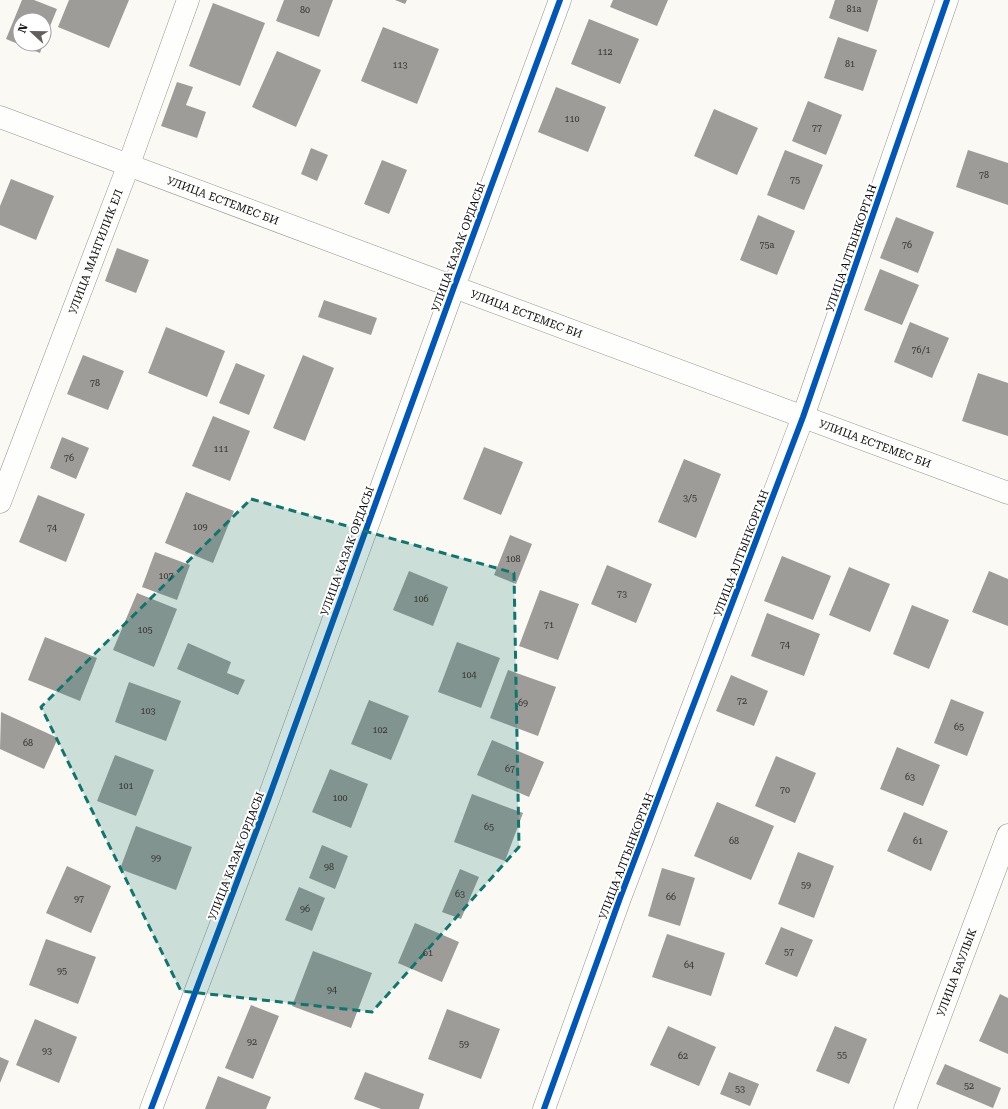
<svg xmlns="http://www.w3.org/2000/svg" width="1008" height="1109" viewBox="0 0 1008 1109" font-family="'Roboto Serif',serif">
<style>
.building{fill:#9e9c98}
.lines{fill:none;stroke-linecap:round;stroke-linejoin:round}
.minor-casing{stroke:#949491;stroke-width:23}
.minor{stroke:#fefefd;stroke-width:22}
.cycleway-casing{stroke:#fff;stroke-width:8}
.cycleway{stroke:#0057b8;stroke-width:6}
.marked{fill:#0f766e;fill-opacity:0.2;stroke:#0f766e;stroke-width:3;stroke-dasharray:8 5;stroke-linejoin:round}
.labels{text-anchor:middle;stroke-width:4;stroke-linejoin:round;paint-order:stroke}
.number-label{font-size:9px;fill:#323230}
.street-label{font-size:11px;fill:#0e0e0e;stroke:#fff}
</style>
<rect width="100%" height="100%" fill="#faf9f3"/>
<path class="building" d="M22 0H34L57 9 44 41V20H20V44H43L40 53 6 39Z
M69 0H129L109 48 58 27Z
M284 0H333L319 37 276 21Z
M395 0H407L405 4Z
M613 0H668L657 26 610 7Z
M835 0H878L868 32 829 18Z
M213 3 265 23 240 86 189 66Z
M589 19 639 39 620 84 571 64Z
M383 27 439 49 417 104 361 81Z
M838 37 877 50 863 91 824 78Z
M277 51 321 70 296 127 252 107Z
M177 82 193 87 186 105 206 112 197 138 161 126Z
M556 87 606 107 588 152 538 132Z
M808 101 842 115 826 155 792 141Z
M714 109 758 128 737 175 694 156Z
M311 148 328 155 317 181 301 174Z
M785 150 823 165 804 210 767 195Z
M968 150 1008 163V205L956 187Z
M382 160 407 170 389 214 364 204Z
M11 179 54 196 36 240 0 225V206Z
M758 215 795 231 777 275 740 260Z
M896 217 934 232 918 273 880 258Z
M117 248 149 260 136 293 105 281Z
M880 269 919 285 902 325 864 310Z
M324 300 377 318 371 335 318 317Z
M910 322 949 338 932 378 894 362Z
M166 327 225 351 207 397 148 373Z
M83 355 124 371 108 410 67 394Z
M303 355 334 368 305 441 273 428Z
M236 363 265 375 249 415 219 403Z
M978 373 1008 383V436L962 421Z
M213 416 250 431 230 481 192 466Z
M62 437 89 448 76 479 50 468Z
M484 447 523 462 501 515 463 499Z
M684 459 721 474 696 538 658 522Z
M186 492 234 511 213 563 165 543Z
M38 495 85 514 66 562 19 542Z
M510 535 532 544 516 584 494 575Z
M155 552 190 565 177 600 142 587Z
M782 556 831 576 813 620 764 601Z
M607 565 652 584 636 623 591 604Z
M849 567 890 584 870 632 829 615Z
M409 571 448 587 433 626 393 610Z
M989 571 1008 579V626L972 612Z
M540 590 579 604 558 660 519 646Z
M137 593 177 609 154 667 113 650Z
M912 605 949 620 929 669 893 654Z
M767 613 820 634 804 676 751 656Z
M45 637 97 658 80 701 28 680Z
M457 642 500 658 481 708 438 692Z
M188 643 231 662 227 673 245 680 238 695 177 669Z
M508 670 556 687 538 736 490 718Z
M731 675 768 691 754 726 716 711Z
M129 682 181 701 166 741 115 722Z
M951 699 984 712 967 756 934 743Z
M369 700 409 716 391 760 351 744Z
M1 712 58 738 44 769 0 749Z
M492 740 544 762 529 797 477 775Z
M897 747 940 765 923 806 880 789Z
M115 755 154 770 136 816 97 801Z
M776 756 816 773 795 823 755 806Z
M330 769 368 784 351 828 312 812Z
M472 794 523 813 505 861 454 842Z
M717 802 774 826 751 880 694 856Z
M904 812 948 831 931 871 887 851Z
M136 826 192 847 176 890 120 869Z
M322 845 348 856 335 889 309 878Z
M798 852 834 866 814 918 778 904Z
M67 866 111 886 91 933 46 913Z
M662 868 695 878 680 926 648 916Z
M460 869 479 877 461 919 442 912Z
M299 887 325 898 312 931 285 920Z
M415 923 459 942 442 982 398 963Z
M781 927 813 940 797 977 765 964Z
M667 934 725 953 711 996 652 977Z
M46 939 96 957 78 1004 29 985Z
M313 951 372 973 351 1028 292 1006Z
M1000 994 1008 998V1054L979 1041Z
M251 1005 279 1016 253 1079 225 1068Z
M447 1009 500 1029 481 1079 428 1059Z
M35 1019 77 1037 59 1083 16 1065Z
M668 1026 716 1047 699 1086 650 1065Z
M835 1026 867 1039 849 1084 816 1071Z
M0 1057 9 1061 0 1083Z
M945 1064 1001 1088 993 1108 936 1084Z
M365 1072 424 1094 419 1109H381L354 1099Z
M729 1072 759 1084 750 1106 720 1094Z
M218 1076 271 1097 266 1109H205Z"/>
<g class="lines">
<g class="minor-casing">
<g id="minor">
<path id="s1" d="M0 117 454 287 1008 493"/>
<path id="s2" d="M0 502 129 164 188 0"/>
<path d="M151 1109 268 800 454 287 560 0"/>
<path d="M544 1109 620 898 803 417 947 0"/>
<path id="s3" d="M905 1109 1008 835"/>
</g>
</g>
<use href="#minor" class="minor"/>
<g class="cycleway-casing">
<path id="cycleway" d="M151 1109 268 800 454 287 560 0
M544 1109 620 898 803 417 947 0"/>
</g>
<use href="#cycleway" class="cycleway"/>
</g>
<path class="marked" d="M251 499 514 573 519 847 372 1012 181 991 41 707Z"/>
<g class="labels">
<g class="number-label">
<text x="854" y="12">81а</text>
<text x="305" y="13">80</text>
<text x="605" y="55">112</text>
<text x="850" y="67">81</text>
<text x="400" y="68">113</text>
<text x="572" y="122">110</text>
<text x="817" y="131">77</text>
<text x="984" y="178">78</text>
<text x="795" y="183">75</text>
<text x="767" y="248">75а</text>
<text x="907" y="248">76</text>
<text x="921" y="353">76/1</text>
<text x="95" y="386">78</text>
<text x="221" y="452">111</text>
<text x="69" y="461">76</text>
<text x="690" y="501">3/5</text>
<text x="200" y="530">109</text>
<text x="52" y="531">74</text>
<text x="513" y="562">108</text>
<text x="166" y="579">107</text>
<text x="622" y="597">73</text>
<text x="421" y="602">106</text>
<text x="549" y="628">71</text>
<text x="145" y="633">105</text>
<text x="785" y="648">74</text>
<text x="469" y="678">104</text>
<text x="742" y="704">72</text>
<text x="523" y="706">69</text>
<text x="148" y="714">103</text>
<text x="959" y="730">65</text>
<text x="380" y="733">102</text>
<text x="28" y="746">68</text>
<text x="510" y="772">67</text>
<text x="910" y="780">63</text>
<text x="126" y="789">101</text>
<text x="785" y="793">70</text>
<text x="340" y="801">100</text>
<text x="489" y="830">65</text>
<text x="734" y="844">68</text>
<text x="918" y="844">61</text>
<text x="156" y="861">99</text>
<text x="329" y="870">98</text>
<text x="806" y="888">59</text>
<text x="460" y="897">63</text>
<text x="671" y="900">66</text>
<text x="79" y="902">97</text>
<text x="305" y="912">96</text>
<text x="789" y="955">57</text>
<text x="428" y="956">61</text>
<text x="689" y="968">64</text>
<text x="62" y="974">95</text>
<text x="332" y="993">94</text>
<text x="252" y="1045">92</text>
<text x="464" y="1047">59</text>
<text x="47" y="1054">93</text>
<text x="842" y="1058">55</text>
<text x="683" y="1059">62</text>
<text x="969" y="1089">52</text>
<text x="740" y="1092">53</text>
</g>
<g class="street-label">
<text dy="4" stroke="none"><textPath href="#s1" startOffset="238">УЛИЦА ЕСТЕМЕС БИ</textPath></text>
<text transform="translate(458 247) rotate(-70)" y="4">УЛИЦА КАЗАК ОРДАСЫ</text>
<text transform="translate(851 248) rotate(-71)" y="4">УЛИЦА АЛТЫНКОРГАН</text>
<text dy="4" stroke="none"><textPath href="#s2" startOffset="268">УЛИЦА МАНГИЛИК ЕЛ</textPath></text>
<text dy="4" stroke="none"><textPath href="#s1" startOffset="562">УЛИЦА ЕСТЕМЕС БИ</textPath></text>
<text dy="4" stroke="none"><textPath href="#s1" startOffset="934">УЛИЦА ЕСТЕМЕС БИ</textPath></text>
<text transform="translate(347 551) rotate(-70)" y="4">УЛИЦА КАЗАК ОРДАСЫ</text>
<text transform="translate(741 553) rotate(-69)" y="4">УЛИЦА АЛТЫНКОРГАН</text>
<text transform="translate(236 856) rotate(-69)" y="4">УЛИЦА КАЗАК ОРДАСЫ</text>
<text transform="translate(626 856) rotate(-69)" y="4">УЛИЦА АЛТЫНКОРГАН</text>
<text dy="4" stroke="none"><textPath href="#s3" startOffset="146">УЛИЦА БАУЛЫК</textPath></text>
</g>
</g>
<g transform="translate(32 32) rotate(292)"><circle r="19" fill="#ffffff" stroke="#9f9f9f"/>
<path d="M0-3L7 15L0 10L-7 15Z" fill="#61605e"/>
<text y="-6" font-size="11" font-weight="bold" text-anchor="middle" fill="#0e0e0e">N</text>
</g>
</svg>
